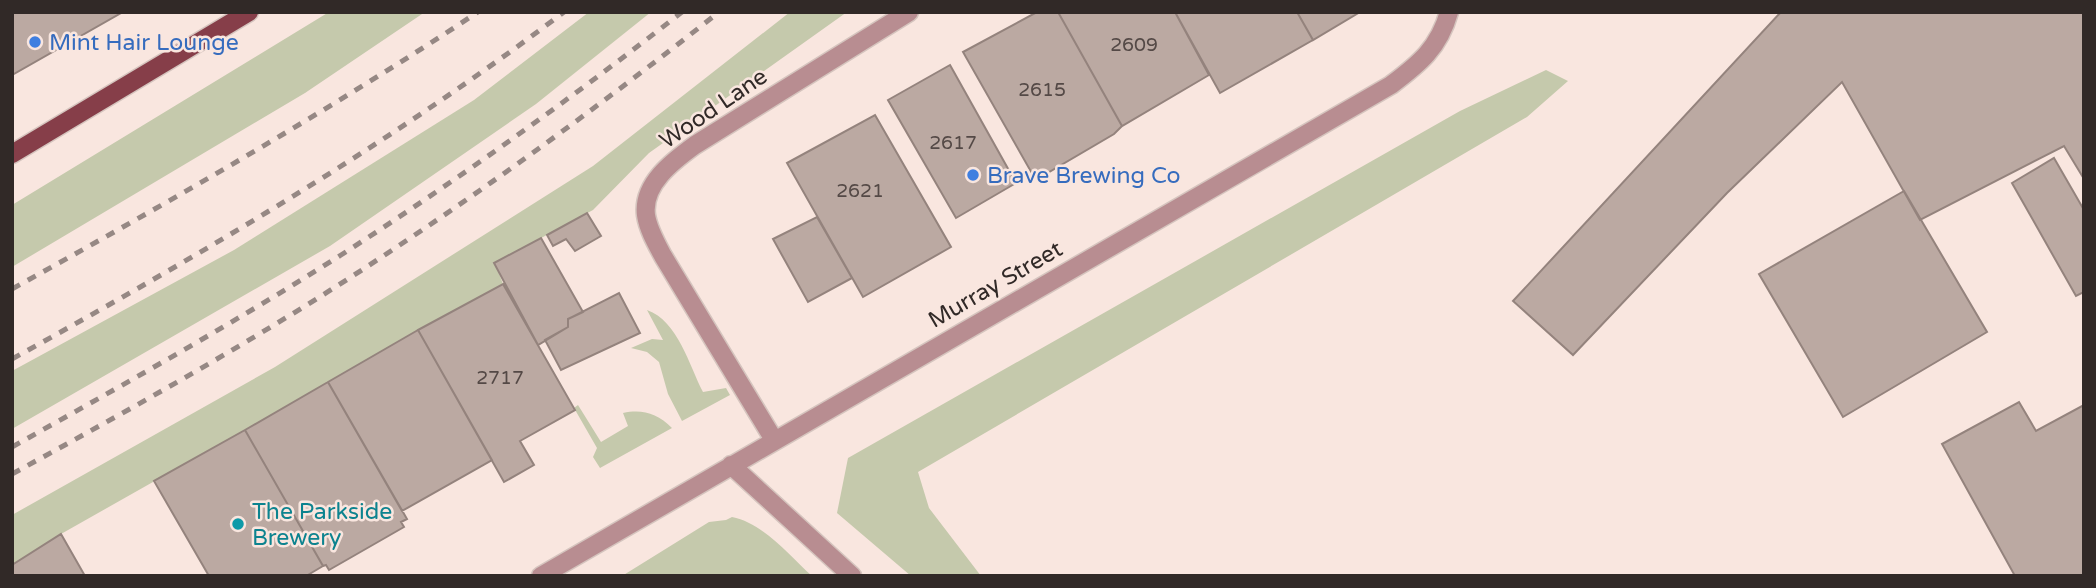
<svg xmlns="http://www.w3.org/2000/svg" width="2096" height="588" viewBox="0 0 2096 588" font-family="'Varela Round',sans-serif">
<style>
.green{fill:#c5c9ac}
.building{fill:#bba9a2;stroke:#94837d;stroke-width:2}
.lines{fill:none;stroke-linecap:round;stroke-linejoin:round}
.minor-casing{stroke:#d5c4be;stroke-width:21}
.major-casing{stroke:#d5c4be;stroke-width:21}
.minor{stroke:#b88d91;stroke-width:18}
.major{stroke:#863e49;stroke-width:18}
.rail{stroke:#968884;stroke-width:5;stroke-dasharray:9 9;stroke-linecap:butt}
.shop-dot{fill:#3f7fe0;stroke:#f9e6df;stroke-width:2.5}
.culture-dot{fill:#0f9aa8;stroke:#f9e6df;stroke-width:2.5}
.labels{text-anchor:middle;stroke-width:5;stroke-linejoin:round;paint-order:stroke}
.number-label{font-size:19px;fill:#544946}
.shop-label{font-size:23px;fill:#366cbe;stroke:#f9e6df;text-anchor:start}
.street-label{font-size:23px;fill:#312927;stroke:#f9e6df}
.culture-label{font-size:23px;fill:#0d838f;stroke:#f9e6df;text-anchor:start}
</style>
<rect width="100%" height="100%" fill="#f9e6df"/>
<path class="green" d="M329 12H425L305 93 12 267V205Z
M589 12H651L536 104 330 246 12 429V371L234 250 474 100Z
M790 12H847L649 153 593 210 495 263 503 284 61 534 12 565V515L275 367 593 166Z
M1546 70 1568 81 1527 117 918 472 929 508 981 576H911L837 513 848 458 1460 111Z
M647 310C678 321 689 365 703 392L726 388 730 395 682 421 668 394 659 362 647 352 631 348 652 339 663 340Z
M578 405 601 442 628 426 623 413C642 409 657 413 672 428L600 468 593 457 597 448 574 408Z
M732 517C763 523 789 555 812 576H622L709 522 726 520Z"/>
<path class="building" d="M12 12H120L121 13 12 75Z
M1037 12H1058L1122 126 1114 134 1044 175 1034 177 963 52Z
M1058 12H1175L1209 75 1122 126Z
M1175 12H1297L1313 40 1220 93Z
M1297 12H1360L1313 40Z
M1781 12H2084V179L2064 146 1920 220 1842 82 1727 193 1573 355 1513 301Z
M950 65 1016 183 956 218 888 100Z
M875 115 951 247 863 297 787 163Z
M2054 158 2084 210V292L2076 296 2012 183Z
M1904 191 1987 332 1843 417 1759 274Z
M587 213 601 236 575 251 566 239 553 246 547 235Z
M817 217 852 278 808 302 773 239Z
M541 238 583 312 568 319V327L538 345 494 263Z
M503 284 575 410 520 441 534 465 504 482 418 330Z
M619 293 640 333 561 370 545 340 568 327V319Z
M418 330 492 460 402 511 328 382Z
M328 382 407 519 401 522 404 527 329 570 326 565 323 566 245 430Z
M2019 402 2036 431 2084 405V576H2015L1942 444Z
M245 430 323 566 306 576H209L154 481Z
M61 534 85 576H12V565Z"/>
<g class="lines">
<g class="minor-casing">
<path id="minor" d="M774 440 663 256C656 243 648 229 646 215 642 184 673 161 695 145L909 12
M731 465 852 576
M541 576 1391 85C1419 64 1439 48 1449 12"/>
</g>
<g class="major-casing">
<path id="major" d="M12 154 249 12"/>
</g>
<use href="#minor" class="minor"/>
<use href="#major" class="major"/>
<path class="rail" d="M12 289C171 201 327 112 478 12
M12 359C204 253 388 145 564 12
M12 447C123 385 234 323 341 255 459 179 572 98 682 12
M12 474C133 408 253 341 368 266 489 187 605 102 719 12"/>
</g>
<g class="shop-dot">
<circle cx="35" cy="42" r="7"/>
<circle cx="973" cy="175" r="7"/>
</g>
<circle class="culture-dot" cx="238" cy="524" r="7"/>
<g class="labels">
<g class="number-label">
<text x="1134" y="51">2609</text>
<text x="1042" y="96">2615</text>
<text x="953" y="149">2617</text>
<text x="860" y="197">2621</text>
<text x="500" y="384">2717</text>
</g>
<g class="shop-label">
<text x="49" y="50">Mint Hair Lounge</text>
<text x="987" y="183">Brave Brewing Co</text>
</g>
<g class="street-label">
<text transform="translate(713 108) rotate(-34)" y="8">Wood Lane</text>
<text transform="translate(995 284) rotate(-30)" y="8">Murray Street</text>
</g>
<g class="culture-label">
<text x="252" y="519">The Parkside<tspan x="252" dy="26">Brewery</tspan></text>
</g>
</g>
<rect width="2096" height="588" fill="none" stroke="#312927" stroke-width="28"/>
</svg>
